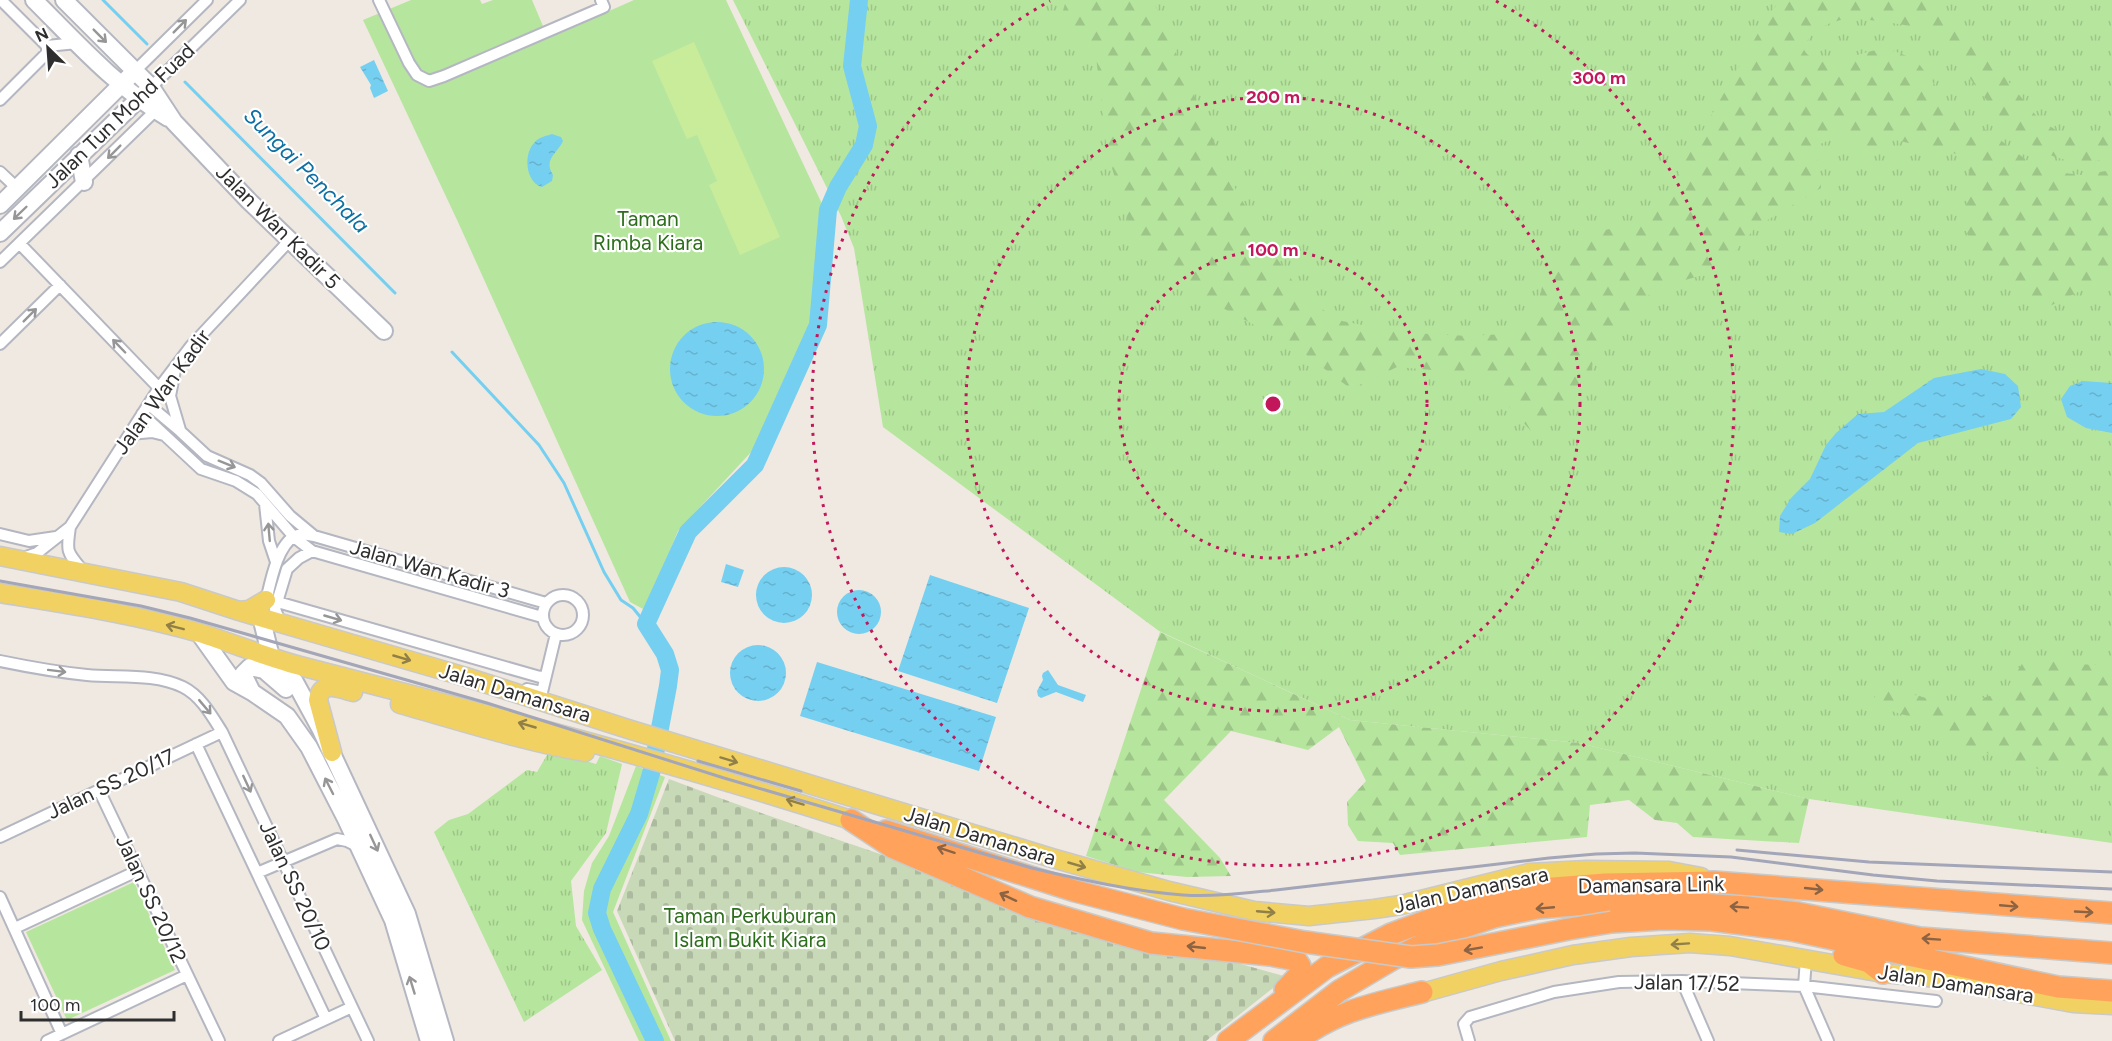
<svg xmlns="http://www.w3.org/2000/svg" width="2112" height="1041" viewBox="0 0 2112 1041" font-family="Figtree,sans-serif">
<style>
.grass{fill:url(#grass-tufts)}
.forest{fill:url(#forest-firs)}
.cemetery{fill:url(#cemetery-stones)}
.park{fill:#b6e59e}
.pitch{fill:#c9ec9a}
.water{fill:url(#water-ripples)}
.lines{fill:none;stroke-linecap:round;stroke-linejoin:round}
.stream{stroke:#75cff0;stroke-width:3}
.river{stroke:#75cff0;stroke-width:18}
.street-casing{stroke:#b4b7c1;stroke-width:14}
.secondary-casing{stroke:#b4b7c1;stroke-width:20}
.primary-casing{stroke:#c9c9c9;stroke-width:21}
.highway-casing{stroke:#c9c9c9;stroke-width:24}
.street{stroke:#fff;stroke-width:10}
.secondary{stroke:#fff;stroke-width:16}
.primary{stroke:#f2d163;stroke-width:18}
.highway{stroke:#ffa35c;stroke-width:21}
.rail{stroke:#a3a6b8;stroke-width:3}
.highway-bridge-casing{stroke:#c9c9c9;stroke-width:24;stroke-linecap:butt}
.highway-bridge{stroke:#ffa35c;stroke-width:21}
.oneway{stroke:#969696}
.oneway2{stroke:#908048}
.oneway3{stroke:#8c6343}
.ring{fill:none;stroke:#c2185b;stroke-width:3;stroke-dasharray:3 6}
.labels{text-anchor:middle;stroke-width:4.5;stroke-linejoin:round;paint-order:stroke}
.street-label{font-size:21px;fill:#2e2e2e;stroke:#fff}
.park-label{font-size:21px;fill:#2c6e1b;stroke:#fff}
.water-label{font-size:22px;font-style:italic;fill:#0d6fa3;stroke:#fff}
.centre{fill:#c2185b;stroke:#fff;stroke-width:3}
.ring-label{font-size:18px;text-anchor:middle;font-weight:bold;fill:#c2185b;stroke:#fff;stroke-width:4.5;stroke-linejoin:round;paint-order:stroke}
</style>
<defs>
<pattern id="grass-tufts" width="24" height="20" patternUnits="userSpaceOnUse" patternTransform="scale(1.5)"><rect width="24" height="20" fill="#b6e59e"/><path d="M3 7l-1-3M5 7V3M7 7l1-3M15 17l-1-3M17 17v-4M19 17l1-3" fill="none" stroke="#9dc588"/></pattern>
<pattern id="forest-firs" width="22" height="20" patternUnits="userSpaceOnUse" patternTransform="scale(1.5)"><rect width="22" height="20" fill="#b6e59e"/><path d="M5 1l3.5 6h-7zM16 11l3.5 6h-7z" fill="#9dc588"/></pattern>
<pattern id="cemetery-stones" width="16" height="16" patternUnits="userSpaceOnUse" patternTransform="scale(1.5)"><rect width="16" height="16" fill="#c8d9b8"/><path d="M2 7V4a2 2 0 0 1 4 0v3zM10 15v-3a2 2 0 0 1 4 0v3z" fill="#acbb9e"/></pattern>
<pattern id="water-ripples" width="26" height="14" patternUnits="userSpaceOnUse" patternTransform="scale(1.5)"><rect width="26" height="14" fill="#75cff0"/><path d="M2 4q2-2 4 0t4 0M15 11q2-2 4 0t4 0" fill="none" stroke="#66b2ce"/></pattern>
</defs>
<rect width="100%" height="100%" fill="#efe9e1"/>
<path class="grass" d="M733 0H2112V843L1809 799 1579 743 1350 720 1159 631 883 427 854 248 841 216Z
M550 750 596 764 600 756 622 764 606 833 571 881 576 926 602 970 524 1022 434 832 449 820 468 814 527 770 537 772Z"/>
<path class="forest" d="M1066 0H1153L1232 183 1270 249 1299 290 1317 306 1342 321 1387 330 1429 334 1469 336 1504 334 1526 324 1534 314 1539 301 1543 282 1551 267 1564 254 1579 243 1601 231 1639 222 1649 217 1662 202 1765 21 1780 0H1925L1956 23 1980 47 2038 118 2060 133 2082 139 2096 138 2112 132V158C2099 160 2084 164 2071 161 2021 153 1990 104 1962 68 1955 58 1946 41 1936 36 1913 23 1881 22 1855 18 1836 19 1808 28 1804 50 1822 77 1855 51 1879 50 1894 49 1908 55 1919 64L1964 124 1970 128 1987 130 2033 165 2056 172 2081 175 2112 170V275L2046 308 1984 269 1965 229 1970 157 1891 139 1861 158 1842 134 1816 146 1821 188 1756 227 1718 271 1663 286 1637 303 1627 329 1595 350 1588 388 1531 431 1479 374 1397 367 1351 389 1297 348 1180 285 1130 229 1107 151 1096 56 1059 25Z
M1160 632 1350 720 1579 743 1809 799 1799 843 1693 837 1677 823 1655 820 1629 800 1590 805 1587 837 1400 855 1393 843 1358 841 1348 825 1347 802 1366 781 1339 727 1308 750 1231 731 1164 800 1220 858 1231 876 1187 877 1137 872 1086 856Z
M2025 659 2092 665 2112 662V784L2070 759 2045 771 1958 744 1933 724 1872 705 1879 686 1958 706 2005 691Z"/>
<path class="cemetery" d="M669 779C872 856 1078 919 1287 977L1206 1041H675L617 911Z"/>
<path class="park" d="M411 0H480L482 4 493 0H532L548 38 634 0H726L823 206 814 326 753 450 678 531 645 610 630 602 458 222 363 20Z
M636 766 665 777 613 912 671 1041H639L582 920 584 891 592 863 609 836Z
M134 882 175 970 67 1020 26 932Z"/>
<path class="pitch" d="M694 42 780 237 740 255 709 185 717 181 697 135 687 139 652 61Z"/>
<path class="water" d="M374 60 388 91 374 98 370 88 371 85 360 67Z
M552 134 561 137 563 141C557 154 543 159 553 175L552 181 542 187C525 182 523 153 535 142 539 137 546 136 552 134Z
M670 369a47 47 0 1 1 94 0a47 47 0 1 1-94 0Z
M1981 369 2005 374 2018 386 2021 407 2011 419 1918 443 1815 523 1792 534 1779 532 1780 516 1791 498 1810 479 1826 445 1836 433 1858 414 1884 412 1934 378Z
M2083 381 2112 383V433L2086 428 2067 417 2061 399 2070 386Z
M726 564 744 570 738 587 721 582Z
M756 595a28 28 0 1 1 56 0a28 28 0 1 1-56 0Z
M930 575 1029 608 997 703 898 671Z
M837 612a22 22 0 1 1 44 0a22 22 0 1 1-44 0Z
M730 673a28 28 0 1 1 56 0a28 28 0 1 1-56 0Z
M817 662 996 717 979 771 800 716Z
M1048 670 1058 685 1086 695 1083 702 1056 692 1041 698 1038 696 1037 691 1043 680 1042 676 1043 673Z"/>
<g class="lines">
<path class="stream" d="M103 0 147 44
M185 82 395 293
M452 352 539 445 564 483 604 572 621 600 633 608 646 624"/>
<path class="river" d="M655 1041 602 929 597 913 602 889 639 814 652 770 668 686 670 670 665 654 646 624 688 532 755 465 818 325 828 210 838 187 864 145 868 126 852 66 859 0"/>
<g class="street-casing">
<path id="street" d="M1 0 47 46
M379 0 409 63 417 75 429 81 444 76 604 7 601 0
M47 46 77 43
M135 71 207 0
M151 87 240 0
M0 100 47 53V46
M0 172 18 189
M20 244 159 388
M0 262 155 111
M0 344 60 285
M175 370 170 396 180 430
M149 405 180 431 207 456 250 475 261 483 290 516 314 536
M142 414 201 469 236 481 257 494 294 537 312 551 542 617
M130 434 152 432 164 435
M265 504 269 541 276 562
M70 527C66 553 67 552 84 572
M0 534 29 541 56 537
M23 558 37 553 70 527 159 388 191 346 290 240
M543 615a20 20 0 1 1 40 0a20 20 0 1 1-40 0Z
M278 600 281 603 540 677 545 676
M265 605C270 586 276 546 295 536 301 533 308 535 314 536L546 603
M284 622 279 619 275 609 287 569 299 558 312 551
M0 661C29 667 57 672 87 675 118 678 154 673 183 687 201 696 212 716 222 732L368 1041
M527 689 542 692 556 634
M196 744 326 1019
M99 790 219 1041
M0 837 222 732
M257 873 337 839 347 841 359 847
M0 897 62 1034
M15 928 137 871
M1806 959 1804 986 1828 1041
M1682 981 1708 1041
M47 1041 187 975
M279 1041 352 1007
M1469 1041 1464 1024 1470 1017 1554 992 1619 982 1682 981 1804 986 1936 1001"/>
</g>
<g class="secondary-casing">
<path id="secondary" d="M34 0C76 42 116 87 168 118
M64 0 151 87 174 122 249 201 384 331
M79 155 84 182
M0 205 135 71
M0 233 151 87
M261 617 271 657 295 682 321 730 407 914 445 1041
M199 633 234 682 252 692 287 716 309 747 346 819 393 920 429 1041
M252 692 243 674 250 667 264 670 286 689"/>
</g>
<g class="primary-casing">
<path id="primary" d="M0 556 181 592 239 611 466 677 628 729 1052 858 1169 891 1254 911 1309 916 1374 909 1401 905 1529 873 1587 870 1669 871 1701 877
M0 593C67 604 135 614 200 633 235 644 269 658 304 667 487 714 671 762 851 820
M239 611 249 610 266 600
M400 704C461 721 522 741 585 752
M332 752 318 700C321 680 339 688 353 692
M1411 996 1501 971 1573 955 1631 947 1690 943 1730 946 1883 973 1938 978 2073 1003 2112 1005"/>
</g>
<g class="highway-casing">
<path id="highway" d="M851 820 892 847 1030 907 1151 943 1270 955 1296 960 1300 966 1301 973 1285 990
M886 831 1075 891 1183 919
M1612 922 1664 919 1711 920 1791 930 2058 987 2112 991
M1844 955 1869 962 1883 973
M1298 1040C1338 1010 1374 1004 1422 992
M1228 1041 1327 967 1391 934 1453 911 1496 898 1540 889 1605 884 1714 882 2112 913
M1274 1041 1339 991 1393 959 1446 933 1494 917 1537 908 1601 903 1698 904 1747 907 1798 913 1920 938 2112 953"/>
</g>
<use href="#street" class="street"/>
<use href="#secondary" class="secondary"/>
<use href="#primary" class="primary"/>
<use href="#highway" class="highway"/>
<path class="rail" d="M0 581 141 606 190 618 487 703 724 778 1032 868C1082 880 1132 891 1183 895 1214 897 1245 893 1276 890L1549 858 1596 854 1635 853 1731 857 1873 875 1937 881 2112 889
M698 761 801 791
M1737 850 1869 862 2112 872"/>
<g class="highway-bridge-casing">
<path id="highway-bridge" d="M1183 919 1305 942 1411 957 1438 955 1569 929 1612 922"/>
</g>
<use href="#highway-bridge" class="highway-bridge"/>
</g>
<defs><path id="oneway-shaft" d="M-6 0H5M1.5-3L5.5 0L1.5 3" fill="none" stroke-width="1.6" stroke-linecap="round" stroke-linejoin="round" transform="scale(1.5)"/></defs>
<g class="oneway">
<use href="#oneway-shaft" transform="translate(180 26) rotate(-45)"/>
<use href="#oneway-shaft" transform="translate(100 36) rotate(45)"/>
<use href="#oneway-shaft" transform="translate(114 152) rotate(135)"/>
<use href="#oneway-shaft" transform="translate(20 213) rotate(136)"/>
<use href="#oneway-shaft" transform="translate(30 315) rotate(-45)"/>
<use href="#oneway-shaft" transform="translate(119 346) rotate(-134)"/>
<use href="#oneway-shaft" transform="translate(227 464) rotate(22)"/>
<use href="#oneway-shaft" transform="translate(269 532) rotate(-95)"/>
<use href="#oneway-shaft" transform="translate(333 618) rotate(16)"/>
<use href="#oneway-shaft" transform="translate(57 671) rotate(7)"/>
<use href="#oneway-shaft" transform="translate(205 707) rotate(50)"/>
<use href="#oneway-shaft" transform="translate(247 784) rotate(65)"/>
<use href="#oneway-shaft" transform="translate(329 786) rotate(-117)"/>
<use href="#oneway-shaft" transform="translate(374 843) rotate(65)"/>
<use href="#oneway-shaft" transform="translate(412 985) rotate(-107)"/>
</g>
<g class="oneway2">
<use href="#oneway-shaft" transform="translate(175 627) rotate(-166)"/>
<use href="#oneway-shaft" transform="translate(402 658) rotate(16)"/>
<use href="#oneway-shaft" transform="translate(527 725) rotate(-164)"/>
<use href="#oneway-shaft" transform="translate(729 760) rotate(17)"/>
<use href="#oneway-shaft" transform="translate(795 802) rotate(-163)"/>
<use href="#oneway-shaft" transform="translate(1077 865) rotate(16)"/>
<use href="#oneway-shaft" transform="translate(1266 912) rotate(5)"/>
<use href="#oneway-shaft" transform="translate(1680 944) rotate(176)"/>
</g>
<g class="oneway3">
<use href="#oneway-shaft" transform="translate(946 850) rotate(-162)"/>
<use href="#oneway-shaft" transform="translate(1814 889) rotate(6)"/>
<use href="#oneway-shaft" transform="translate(1008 897) rotate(-155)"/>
<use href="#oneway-shaft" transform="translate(2009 906) rotate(5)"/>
<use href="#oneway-shaft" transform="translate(1739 907) rotate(-176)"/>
<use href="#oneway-shaft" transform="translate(1545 908) rotate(175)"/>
<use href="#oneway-shaft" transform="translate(2084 912) rotate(3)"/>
<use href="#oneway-shaft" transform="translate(1931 939) rotate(-176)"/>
<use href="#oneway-shaft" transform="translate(1196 947) rotate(-174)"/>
<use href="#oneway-shaft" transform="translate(1473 949) rotate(170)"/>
</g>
<g class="ring">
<circle cx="1273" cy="404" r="154"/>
<circle cx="1273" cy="404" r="307"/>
<path d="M1496 1A461 461 0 1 1 1050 1"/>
</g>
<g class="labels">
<g class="street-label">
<text transform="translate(120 116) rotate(-44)" y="7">Jalan Tun Mohd Fuad</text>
<text transform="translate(278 227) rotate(45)" y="7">Jalan Wan Kadir 5</text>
<text transform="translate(162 392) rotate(-54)" y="7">Jalan Wan Kadir</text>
<text transform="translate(430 569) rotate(16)" y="7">Jalan Wan Kadir 3</text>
<text transform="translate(515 693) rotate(17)" y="7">Jalan Damansara</text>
<text transform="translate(111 784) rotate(-25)" y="7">Jalan SS 20/17</text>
<text transform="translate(980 836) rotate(17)" y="7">Jalan Damansara</text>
<text transform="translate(1651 885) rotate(-1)" y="7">Damansara Link</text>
<text transform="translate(295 886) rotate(65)" y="7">Jalan SS 20/10</text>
<text transform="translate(1471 890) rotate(-12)" y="7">Jalan Damansara</text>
<text transform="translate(151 899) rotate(65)" y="7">Jalan SS 20/12</text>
<text transform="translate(1687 983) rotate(1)" y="7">Jalan 17/52</text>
<text transform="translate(1956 984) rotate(9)" y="7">Jalan Damansara</text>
</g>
<g class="park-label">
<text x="648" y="226">Taman<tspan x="648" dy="24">Rimba Kiara</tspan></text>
<text x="750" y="923">Taman Perkuburan<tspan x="750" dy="24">Islam Bukit Kiara</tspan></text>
</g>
<g class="water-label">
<text transform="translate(307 170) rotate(45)" y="8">Sungai Penchala</text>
</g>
</g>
<circle cx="1273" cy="404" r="9" class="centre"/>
<g class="ring-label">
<text x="1599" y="84">300 m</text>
<text x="1273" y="103">200 m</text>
<text x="1273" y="256">100 m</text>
</g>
<g transform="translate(48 48) rotate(335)" stroke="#ffffff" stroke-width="4.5" paint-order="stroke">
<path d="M0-4.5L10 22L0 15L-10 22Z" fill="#2e2e2e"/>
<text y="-9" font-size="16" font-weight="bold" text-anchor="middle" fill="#2e2e2e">N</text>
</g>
<path d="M21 1011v9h153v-9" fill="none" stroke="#2e2e2e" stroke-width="3"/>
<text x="30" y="1011" font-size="18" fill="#2e2e2e" stroke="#ffffff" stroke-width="4.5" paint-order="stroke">100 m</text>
</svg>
